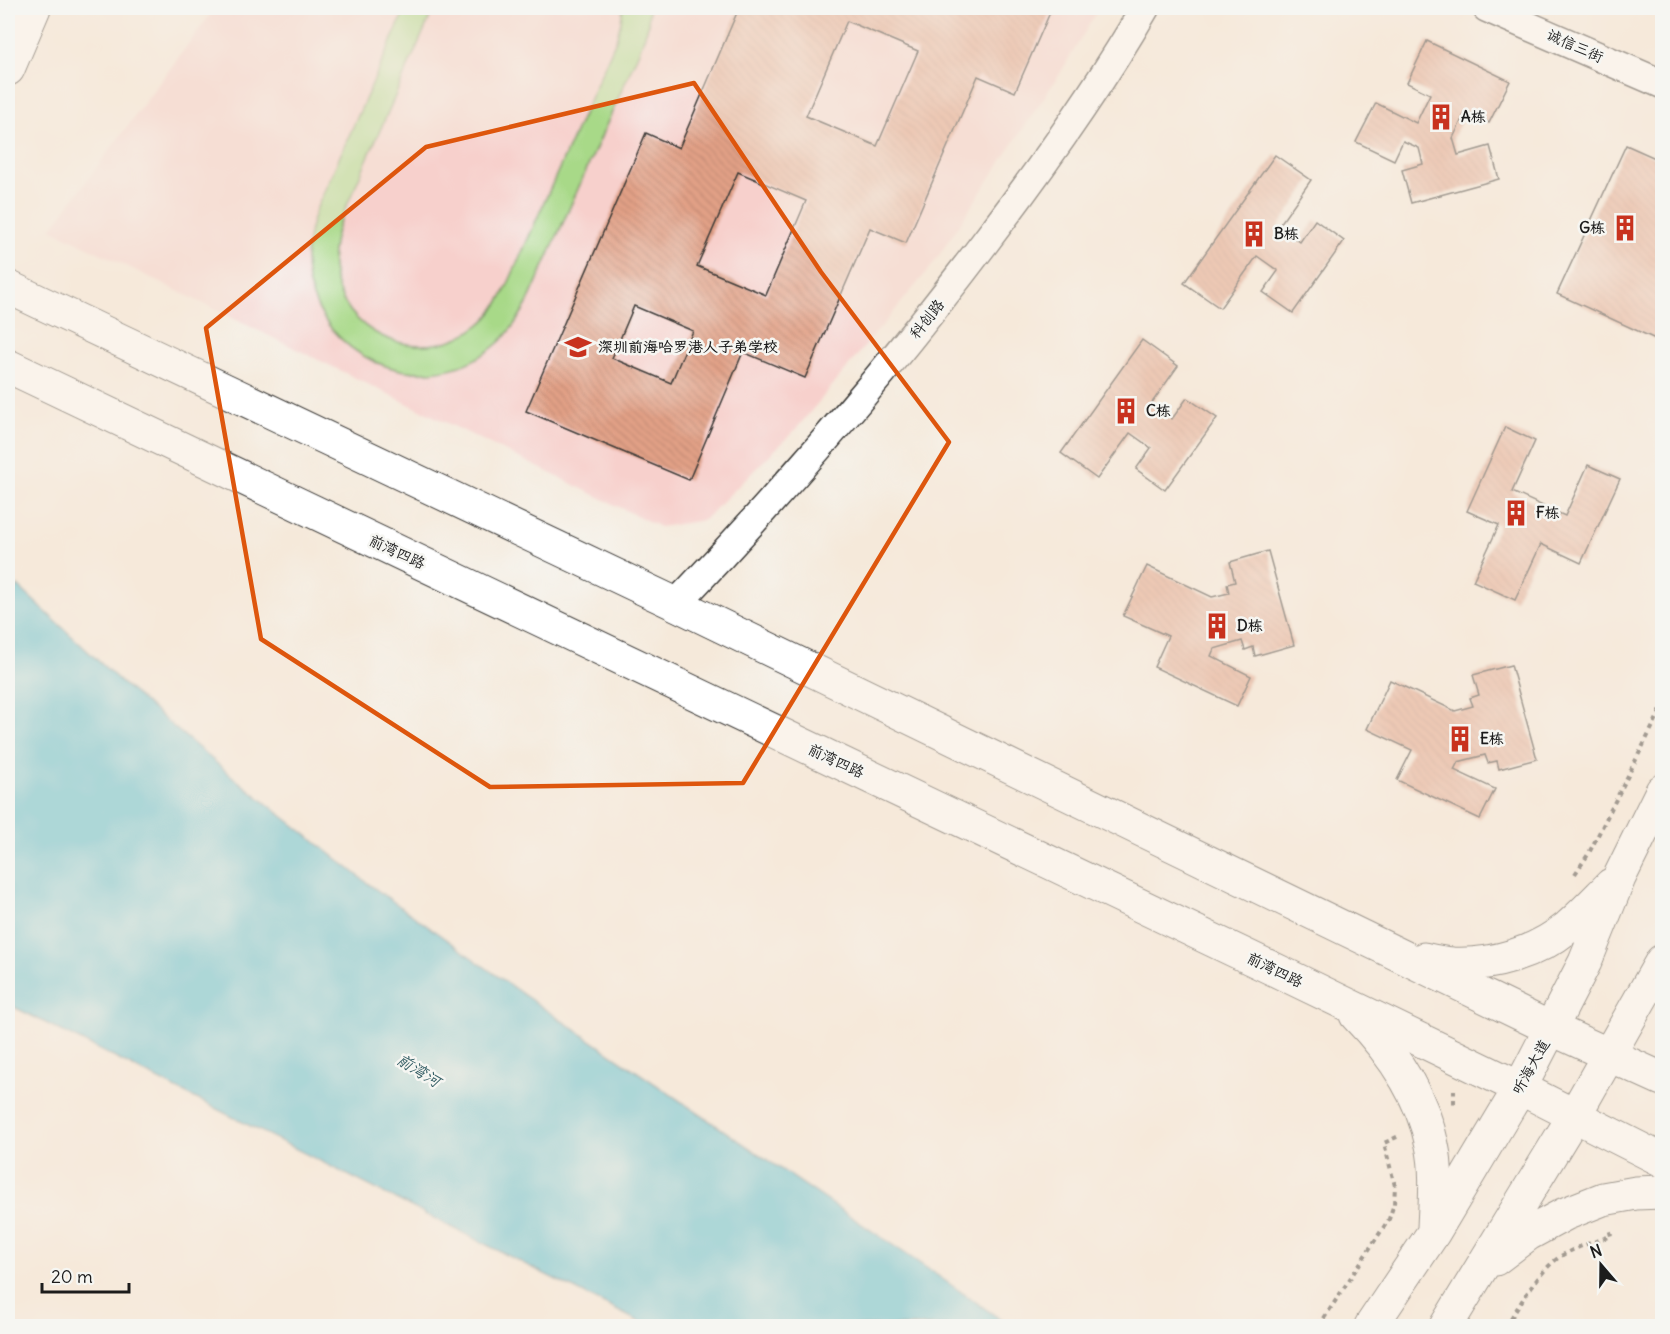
<svg xmlns="http://www.w3.org/2000/svg" width="1670" height="1334" viewBox="0 0 1670 1334" font-family="Delius,'LXGW WenKai TC',sans-serif">
<style>
.built{fill:#f7d0cc}
.pitch{fill:#a8d988;stroke:#627a52;stroke-width:1.5}
.water{fill:#57c0d3;stroke:#3a6e78;stroke-width:1.5}
.building{fill:url(#building-back-hatch);fill-rule:evenodd}
.lines{fill:none;stroke-linecap:round;stroke-linejoin:round}
.street-casing{stroke:#3d3b38;stroke-width:31}
.secondary-casing{stroke:#3d3b38;stroke-width:35}
.path{stroke:#3d3b38;stroke-width:4;stroke-dasharray:4.5 4.5;stroke-linecap:butt}
.street{stroke:#fff;stroke-width:28}
.secondary{stroke:#fff;stroke-width:33}
.marked{fill:none;stroke:#de560d;stroke-width:4.5;stroke-linejoin:round}
.labels{text-anchor:middle;stroke-width:5;stroke-linejoin:round;paint-order:stroke}
.street-label{font-size:15px;fill:#1c1c1c;stroke:#f6f6f2}
.poi-label{font-size:15px;font-weight:bold;fill:#1c1c1c;stroke:#f6f6f2;text-anchor:start}
.water-label{font-size:16px;font-style:italic;fill:#345e65;stroke:#f6f6f2}
</style>
<defs>
<pattern id="building-back-hatch" width="6" height="6" patternUnits="userSpaceOnUse" patternTransform="scale(1.5)"><rect width="6" height="6" fill="#e2a086"/><path d="M-1 5l2 2M0 0l6 6M5-1l2 2" fill="none" stroke="#c18973"/></pattern>
</defs>
<rect width="100%" height="100%" fill="#f6f6f2"/>
<filter id="ink" filterUnits="userSpaceOnUse"><feTurbulence type="fractalNoise" baseFrequency=".0167" numOctaves="2"/><feDisplacementMap in="SourceGraphic" scale="12" xChannelSelector="R" yChannelSelector="G"/><feConvolveMatrix kernelMatrix="1 2 1 2 8 2 1 2 1" color-interpolation-filters="sRGB"/></filter>
<filter id="wash" filterUnits="userSpaceOnUse"><feTurbulence type="fractalNoise" baseFrequency=".008" numOctaves="4" result="noise"/><feDisplacementMap in="SourceGraphic" scale="24" xChannelSelector="R" yChannelSelector="G"/><feGaussianBlur stdDeviation="1.35" result="paint"/><feColorMatrix in="noise" values="0 0 0 0 0 0 0 0 0 0 0 0 0 0 0 0 0 1.4 0 .05"/><feComposite in="paint" operator="in"/></filter>
<g filter="url(#wash)">
<rect width="100%" height="100%" fill="#f5e9da"/>
<path class="built" d="M215 8H1099L1059 75 931 267 797 428 704 520 660 527 51 229Z"/>
<path class="pitch" d="M406 8H434L340 221C333 240 330 259 335 279 351 343 429 365 479 325 490 317 497 305 504 293L616 40 621 21 623 8H649L648 26 640 49 527 304C518 319 510 333 497 344 433 400 334 368 310 288 302 262 307 236 315 212Z"/>
<path class="water" d="M18 586 123 684 233 777 370 885 524 995 931 1271 1010 1326H648L8 1004V602Z"/>
<g id="blocks">
<path class="building" d="M739 8H1052L1015 92 978 76 906 243 870 228 805 378 743 352 689 480 526 411 646 133 679 148ZM847 21 918 51 877 146 806 116ZM738 172 806 201 766 295 697 266ZM634 306 693 331 671 383 612 358Z
M1427 41 1510 81 1489 123 1466 111 1453 138 1458 155 1490 146 1499 179 1411 203 1402 170 1423 164 1419 148 1403 141 1394 160 1356 142 1376 103 1416 123 1430 94 1407 83Z
M1626 145 1662 161V342L1557 294Z
M1275 155 1311 180 1278 227 1300 242 1315 220 1344 241 1293 313 1263 292 1278 271 1257 256 1220 308 1184 283Z
M1142 340 1178 366 1151 404 1172 419 1187 398 1217 418 1165 490 1136 469 1151 448 1130 433 1097 479 1061 453Z
M1505 427 1535 441 1512 492 1565 516 1588 465 1620 479 1581 563 1541 544 1515 600 1473 581 1499 525 1467 511Z
M1268 551 1294 645 1255 656 1253 647 1245 650 1242 641 1214 649 1211 656 1251 676 1237 706 1154 667 1168 636 1123 616 1147 566 1212 597 1229 593 1227 584 1235 582 1230 562Z
M1511 665 1537 759 1499 769 1497 761 1488 763 1485 755 1458 762 1454 770 1495 789 1480 819 1397 780 1412 750 1367 729 1390 680 1455 711 1473 706 1470 698 1479 695 1473 675Z"/>
</g>
</g>
<g filter="url(#ink)">
<use href="#blocks" fill-opacity="0" stroke="#3d3b38" stroke-width="1.5"/>
<g class="lines">
<g class="street-casing">
<path id="street" d="M1487 8 1662 84
M676 604C786 489 890 368 986 241 1043 166 1098 89 1145 8"/>
</g>
<g class="secondary-casing">
<path id="secondary" d="M8 69 34 8
M8 287 676 604 1552 1029 1662 1079
M8 366 1284 974 1520 1088 1662 1160
M1424 959C1433 961 1443 963 1452 964 1493 966 1536 953 1568 927 1583 914 1597 899 1611 885
M1356 1015C1391 1051 1422 1095 1432 1145 1438 1172 1435 1201 1434 1228
M1495 1259 1528 1234 1565 1214 1603 1199 1636 1193 1662 1192
M1371 1326 1434 1232 1520 1088 1585 962 1619 878 1662 791
M1446 1326 1574 1116 1662 961"/>
</g>
<path class="path" d="M1575 874 1589 853 1662 708
M1454 1090V1106
M1319 1326 1389 1219 1394 1204 1395 1186 1384 1143 1399 1136
M1506 1326C1521 1303 1541 1266 1566 1253 1580 1246 1596 1241 1611 1236L1609 1228"/>
<use href="#street" class="street"/>
<use href="#secondary" class="secondary"/>
</g>
</g>
<path d="M0 0H1670V1334H0ZM694 83 821 272 949 442 743 783 490 787 261 639 206 328 426 147Z" fill="#f5e9da" fill-opacity=".55" fill-rule="evenodd"/>
<path class="marked" d="M694 83 821 272 949 442 743 783 490 787 261 639 206 328 426 147Z"/>
<defs>
<g id="building-bare" transform="scale(2.07)"><path d="M-4-6H4V6H1V3H-1V6H-4ZM-2.5-4.3h1.7v1.8h-1.7ZM.8-4.3h1.7v1.8H.8ZM-2.5-1h1.7V.8h-1.7ZM.8-1h1.7V.8H.8Z" fill="#c8321e" stroke="#f6f6f2" stroke-width="2.5" paint-order="stroke"/></g>
<g id="school-bare" transform="scale(2.07)"><path d="M0-5L7-2L0 1L-7-2ZM-4 1L0 2.5L4 1V4Q0 6-4 4Z" fill="#c8321e" stroke="#f6f6f2" stroke-width="2.5" paint-order="stroke"/></g>
</defs>
<g fill-rule="evenodd">
<use href="#building-bare" x="1441" y="117"/>
<use href="#building-bare" x="1625" y="228"/>
<use href="#building-bare" x="1254" y="234"/>
<use href="#school-bare" x="578" y="347"/>
<use href="#building-bare" x="1126" y="411"/>
<use href="#building-bare" x="1516" y="513"/>
<use href="#building-bare" x="1217" y="626"/>
<use href="#building-bare" x="1460" y="739"/>
</g>
<g class="labels">
<g class="street-label">
<text transform="translate(1575 46) rotate(24)" y="5">诚信三街</text>
<text transform="translate(927 319) rotate(-51)" y="5">科创路</text>
<text transform="translate(397 552) rotate(25)" y="5">前湾四路</text>
<text transform="translate(836 761) rotate(25)" y="5">前湾四路</text>
<text transform="translate(1275 970) rotate(26)" y="5">前湾四路</text>
<text transform="translate(1531 1067) rotate(-61)" y="5">听海大道</text>
</g>
<g class="poi-label">
<text x="1461" y="122">A栋</text>
<text x="1605" y="233" text-anchor="end">G栋</text>
<text x="1274" y="239">B栋</text>
<text x="598" y="352">深圳前海哈罗港人子弟学校</text>
<text x="1146" y="416">C栋</text>
<text x="1536" y="518">F栋</text>
<text x="1237" y="631">D栋</text>
<text x="1480" y="744">E栋</text>
</g>
<g class="water-label">
<text transform="translate(419 1070) rotate(32)" y="6">前湾河</text>
</g>
</g>
<rect width="1670" height="1334" fill="none" stroke="#f6f6f2" stroke-width="30"/>
<g transform="translate(1601 1265) rotate(340)" stroke="#f6f6f2" stroke-width="4.5" paint-order="stroke">
<path d="M0-4.5L10 22L0 15L-10 22Z" fill="#1c1c1c"/>
<text y="-9" font-size="16" font-weight="bold" text-anchor="middle" fill="#1c1c1c">N</text>
</g>
<path d="M42 1283v9h87v-9" fill="none" stroke="#1c1c1c" stroke-width="3"/>
<text x="51" y="1283" font-size="18" fill="#1c1c1c" stroke="#f6f6f2" stroke-width="4.5" paint-order="stroke">20 m</text>
</svg>
